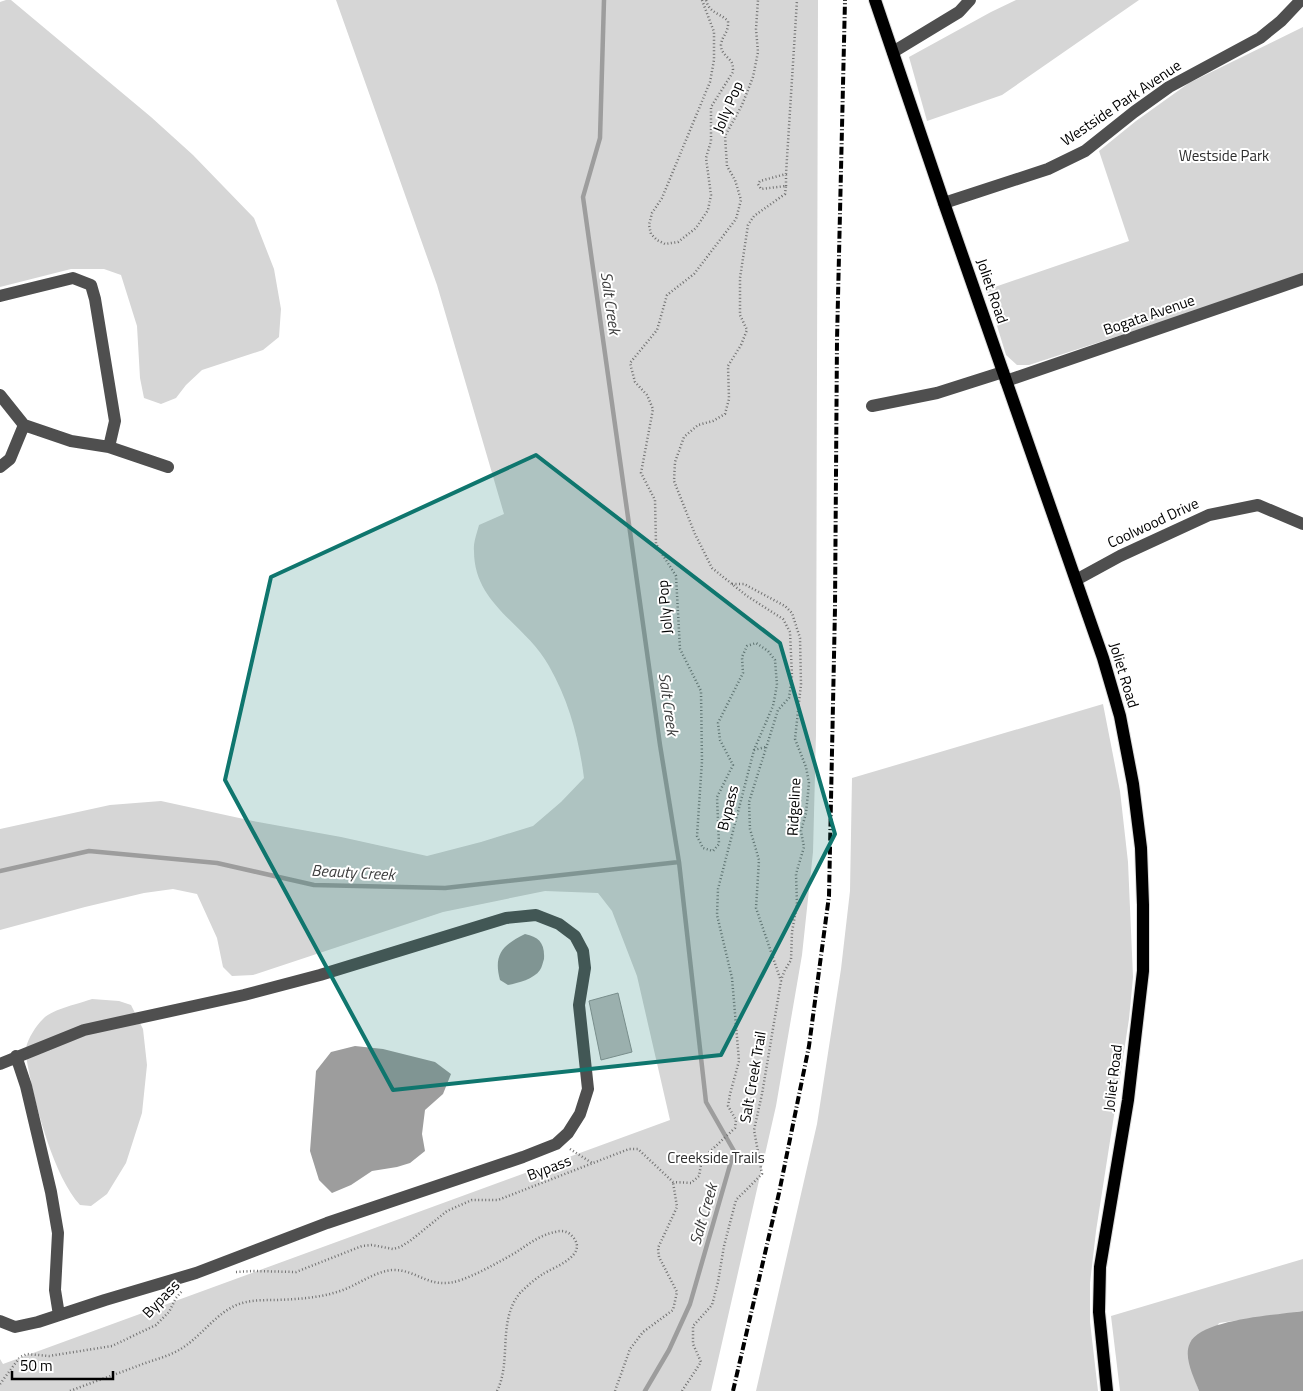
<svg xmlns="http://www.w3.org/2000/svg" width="1303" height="1391" viewBox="0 0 1303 1391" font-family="'Titillium Web',sans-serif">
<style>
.green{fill:#d6d6d6}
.water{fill:#9d9d9d}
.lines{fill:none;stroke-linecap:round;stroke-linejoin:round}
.stream{stroke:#9d9d9d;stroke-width:4.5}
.building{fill:#bfbfbf;stroke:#939393}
.major-casing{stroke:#dbdbdb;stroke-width:14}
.path{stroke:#717171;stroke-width:2.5;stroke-dasharray:1 2.5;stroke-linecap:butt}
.minor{stroke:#4f4f4f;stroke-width:12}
.major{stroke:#000;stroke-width:12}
.rail{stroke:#000;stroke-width:4;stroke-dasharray:8 2.5 1 2.5;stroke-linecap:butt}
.marked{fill:#0f766e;fill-opacity:0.2;stroke:#0f766e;stroke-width:4;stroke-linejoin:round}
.labels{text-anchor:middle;stroke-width:4;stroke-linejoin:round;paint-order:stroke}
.street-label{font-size:15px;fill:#000;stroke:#fff}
.park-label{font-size:15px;fill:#2d2d2d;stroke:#fff}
.water-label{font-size:16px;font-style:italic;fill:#3e3e3e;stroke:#fff}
</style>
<rect width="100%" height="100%" fill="#fff"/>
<path class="green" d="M6 0H11L151 117 193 155 254 218 274 269 281 309 279 337 263 350 202 370 186 385 176 398 161 404 144 398 140 378 137 326 121 275 104 269H71L0 287V2Z
M336 0H818L816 735 813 852 802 955 776 1106 711 1391H0V1359L3 1364 670 1120 637 976 612 911 598 893 545 891 443 912 253 975 232 976 223 967 217 938 197 894 173 889 144 893 85 907 0 930V829L110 805 161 801 253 821 341 837 427 856 481 842 533 826 561 802 584 778C579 739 569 701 549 666 526 624 474 605 474 551 473 543 477 533 479 525L504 514 437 285Z
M1016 0H1139L1002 95 927 121 909 57 991 12Z
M1303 27V276L1029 365H1017L1006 355 986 290 1129 241 1099 151 1136 121 1189 83Z
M1103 704 1120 791 1128 862 1133 977 1129 1019 1096 1231 1090 1283V1322L1098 1391H756L817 1124 841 969 850 891 852 778Z
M92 999 119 1001 131 1005 143 1029 147 1065 142 1113 126 1163 107 1194 91 1206 80 1205C54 1177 35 1105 28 1067 27 1061 25 1054 26 1048 28 1038 36 1026 43 1019 50 1010 81 1003 92 999Z
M1303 1259V1311L1219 1323 1193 1374 1199 1391H1120L1111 1316Z"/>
<path class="water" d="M525 934C539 937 545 943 544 959 543 962 542 967 540 970 534 979 518 983 508 985L500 980C493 954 503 945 525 934Z
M355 1046 383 1049 435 1062 451 1074 443 1094 425 1110 422 1134 425 1151 410 1163 397 1167 372 1171 351 1185 332 1193 319 1180 310 1151 316 1071 331 1052Z
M1303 1311V1391H1199C1194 1377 1183 1357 1190 1343 1201 1319 1278 1315 1303 1311Z"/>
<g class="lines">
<path class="stream" d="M604 0 600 138 583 197 660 745 679 862 706 1102 734 1151 690 1304 669 1350 645 1391
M0 871 89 851 217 863 314 885 445 888 679 862"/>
</g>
<path class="building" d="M618 993 632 1052 601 1060 589 1001Z"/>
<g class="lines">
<g class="major-casing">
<path id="major" d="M875 0 944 203 1103 658 1120 716 1133 784 1141 848 1143 905V971L1128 1100 1100 1267 1099 1312 1107 1391"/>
</g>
<path class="path" d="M702 0 714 32V60L710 82 662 198 652 213 649 225 651 234 657 240 665 244 678 242 696 228 708 210 711 195 706 158 711 141V107L733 72C733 69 733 66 732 63 729 57 721 54 721 45 722 35 729 33 728 21 720 13 709 13 706 0
M786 186V175
M732 584H744L785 606 792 613 800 638 801 684 795 739 806 767 809 783 806 813 801 831 804 847 796 874 797 904 792 932 791 960 785 970 781 980
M754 750 766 747
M570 1149 592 1163
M236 1272 253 1271 296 1272 362 1246 372 1245 393 1249 400 1247 410 1241 447 1211 472 1200H498L629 1149H638L673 1182 691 1183 699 1176 702 1159 735 1128 736 1120 728 1106 730 1094 739 1061 732 978 717 915 718 889 754 750 773 706 777 685 775 660 768 651 756 643 747 646 742 657 743 673 718 723 720 740 733 765 717 797 719 844 713 851 703 848 697 836 702 761 701 691 680 649 676 576 656 544 655 500 641 473 653 409 647 395 635 382 630 363 657 330 667 295 694 274 736 219 741 200 735 180 727 166 725 136 742 105 753 77 758 52 756 29 758 0
M0 1384 20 1357 27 1354 49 1356 112 1346 156 1325 169 1312 176 1298 182 1291
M70 1391C93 1382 117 1374 140 1365 153 1360 167 1357 179 1350 202 1337 216 1311 242 1303 253 1300 265 1300 276 1300 299 1299 321 1298 343 1290 359 1284 374 1272 392 1270 418 1269 429 1291 461 1280 480 1273 497 1263 515 1253 527 1245 540 1235 555 1232 561 1230 568 1231 572 1236 590 1255 554 1267 543 1274 535 1279 527 1286 520 1293 497 1321 512 1361 497 1391
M615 1391 630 1349 643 1332 673 1310 677 1292 659 1257 658 1248 677 1207 673 1182
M682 1391 701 1362 693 1344V1326L712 1305 718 1282 724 1246 736 1200 762 1174 754 1130 762 1094 781 981 756 908 759 860 750 829 749 802 778 710 789 698 792 676 790 632 783 619 747 596 712 568 695 534 674 481 675 462 684 437 698 425 713 421 725 414 729 399 728 366 741 345 747 330 740 315V278L748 225 754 216 785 194 786 186 761 189 758 184 760 181 786 174 797 0"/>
<path class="minor" d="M893 52 959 12 970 0
M944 203 1048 169 1085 151 1134 112 1169 87 1260 38 1281 21 1301 0
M0 296 73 278 91 285 95 299 115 421 109 447
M1006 381 1303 279
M0 395 24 425
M872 406 937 393 1003 372
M24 425 71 441 109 447 168 467
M0 467 10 459 24 425
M1076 580 1120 556 1209 515 1258 505 1303 524
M16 1056 26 1086 51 1192 58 1233 55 1290 59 1315
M0 1064 84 1030 244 995 320 975 506 918 536 915 559 924 575 936 583 951 585 968 579 1005 588 1089 580 1114 568 1133 556 1144 523 1157 327 1223 196 1273 105 1300 38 1322 15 1327 0 1321"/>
<use href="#major" class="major"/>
<path class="rail" d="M733 1391 779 1193 809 1046 829 896 835 608 837 340 845 0"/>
</g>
<path class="marked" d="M536 455 780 643 835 834 721 1055 393 1090 225 780 271 577Z"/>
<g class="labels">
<g class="street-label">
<text transform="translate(1121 103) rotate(-34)" y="5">Westside Park Avenue</text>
<text transform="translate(728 107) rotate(-67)" y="5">Jolly Pop</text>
<text transform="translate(992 291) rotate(71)" y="5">Joliet Road</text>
<text transform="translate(1149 315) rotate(-19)" y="5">Bogata Avenue</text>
<text transform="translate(1153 523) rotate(-25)" y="5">Coolwood Drive</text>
<text transform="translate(665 607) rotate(-95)" y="5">Jolly Pop</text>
<text transform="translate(1124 675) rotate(73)" y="5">Joliet Road</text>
<text transform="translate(794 807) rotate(-87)" y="5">Ridgeline</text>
<text transform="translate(728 808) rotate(-76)" y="5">Bypass</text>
<text transform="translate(753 1077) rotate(-80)" y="5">Salt Creek Trail</text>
<text transform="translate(1113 1078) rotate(-83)" y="5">Joliet Road</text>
<text transform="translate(549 1168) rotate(-21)" y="5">Bypass</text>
<text transform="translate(161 1299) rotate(-46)" y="5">Bypass</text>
</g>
<g class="park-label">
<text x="1224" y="161">Westside Park</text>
<text x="716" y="1163">Creekside Trails</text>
</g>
<g class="water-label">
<text transform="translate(611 303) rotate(82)" y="6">Salt Creek</text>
<text transform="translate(669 704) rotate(82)" y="6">Salt Creek</text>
<text transform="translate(353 872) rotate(3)" y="6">Beauty Creek</text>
<text transform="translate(703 1214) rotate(-74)" y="6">Salt Creek</text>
</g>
</g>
<path d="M12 1371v8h101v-8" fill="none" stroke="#000000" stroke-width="2.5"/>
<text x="20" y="1371" font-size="15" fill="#000000" stroke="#ffffff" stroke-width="4" paint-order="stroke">50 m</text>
</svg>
